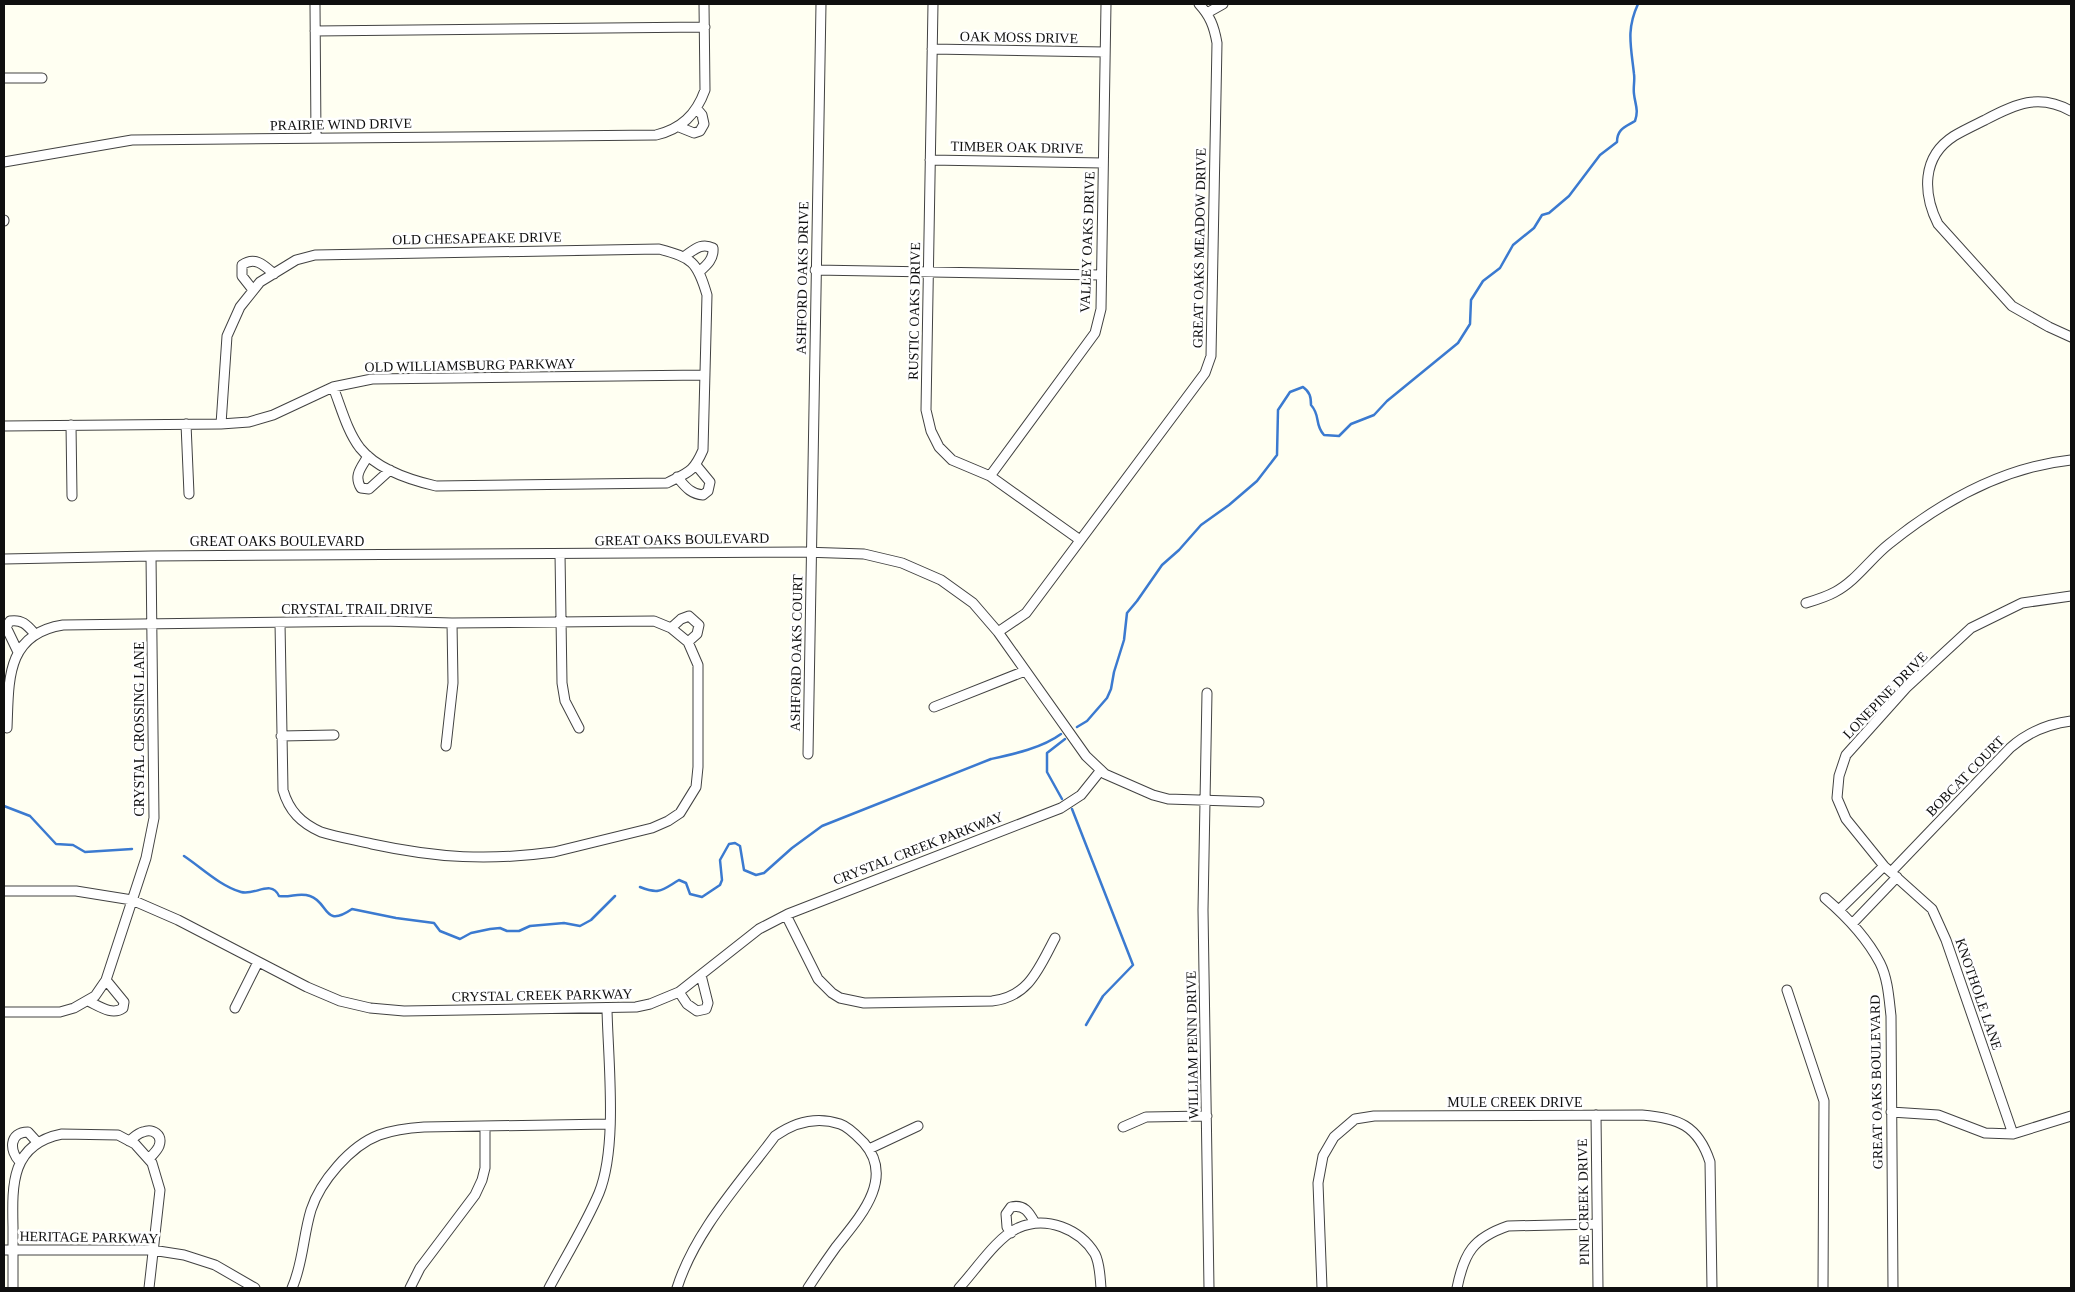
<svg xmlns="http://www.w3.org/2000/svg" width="2075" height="1292" viewBox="0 0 2075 1292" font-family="Georgia,serif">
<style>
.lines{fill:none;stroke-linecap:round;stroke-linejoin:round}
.stream{stroke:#3b7ad0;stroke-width:2.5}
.minor-casing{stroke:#424242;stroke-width:11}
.minor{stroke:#fff;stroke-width:9}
.labels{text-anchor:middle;stroke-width:5;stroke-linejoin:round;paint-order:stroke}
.street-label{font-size:14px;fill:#0f0f0f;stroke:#fff}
</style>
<rect width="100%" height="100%" fill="#fffff2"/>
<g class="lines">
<path class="stream" d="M1077 727 1087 721 1107 698 1111 689 1114 672 1124 640 1127 613 1137 601 1162 565 1179 550 1201 525 1229 505 1257 481 1277 455 1278 410 1290 392 1303 387C1310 392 1311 397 1311 405 1321 416 1314 424 1324 435L1339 436 1351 424 1374 415 1387 401 1458 343 1470 324 1471 300 1483 281 1500 268 1513 245 1534 228 1542 215 1549 213 1569 196 1600 155 1617 142C1617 129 1625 127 1635 121 1639 110 1635 104 1634 94 1633 87 1635 81 1634 74 1631 46 1626 30 1638 4
M1062 799 1047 772V753L1065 739
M4 806 30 816 56 844 73 845 85 852 132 849
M1072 809 1133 965 1103 996 1086 1025
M184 856C202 868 220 886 241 892 255 896 271 879 279 896 290 898 299 892 310 896 329 902 323 929 352 909L396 918 434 923 440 931 460 939 471 933 490 929 500 928 507 931H519L530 926 564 923 580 926 591 920 615 896
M640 887C660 895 662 890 679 880L686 883 690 894 702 897 720 885 722 880 720 860 729 844 735 843 740 846 744 870 756 875 764 873 792 848 822 826 991 759C1014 754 1042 748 1061 734"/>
<g class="minor-casing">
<path id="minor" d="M315 4 316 138
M933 4 926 410 931 431 939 447 952 460 990 476 1080 540
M1207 13 1223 4
M315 31 705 27
M932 49 1105 52
M4 78H42
M2071 111C2039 93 2015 104 1985 120 1975 125 1964 130 1954 136 1921 157 1923 194 1938 224L2012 306 2049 327 2071 337
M679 127 694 133 700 131 704 124 702 115 697 109
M930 160 1103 163
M4 162 132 140 656 135C681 129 696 115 705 90L704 4
M4 220V221
M685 256C694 250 701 242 713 248 714 259 707 265 699 272
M815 270 1101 275
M253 290 242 276V265C255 256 264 265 274 274
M186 424 189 494
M221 424 227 336 240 307 260 282 296 260 315 255 659 249C692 258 697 261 707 295L703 450C693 473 688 472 667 483L436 486C410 480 377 469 360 448 347 431 341 407 333 387
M71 425 72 496
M4 426 221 424 249 422 273 415 333 387 372 379 705 375
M368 456C362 467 353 475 361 488L369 489 390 470
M990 476 1095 333 1101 309 1106 4
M677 477C685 486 690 494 703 495L708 491 710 482 696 465
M560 554 562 683 565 701 579 728
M4 559 151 556 803 552 864 554 902 563 941 580 973 603 998 632 1086 756 1105 774 1153 795 1168 799 1259 802
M1806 603C1816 600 1826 597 1835 592 1856 581 1871 558 1889 544 1941 502 2004 467 2071 460
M671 628 681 619 689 616 699 625 697 634 688 642
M998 632 1026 613 1205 373 1211 356 1217 43C1214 26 1210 16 1199 4
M18 652 6 627 10 621C22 619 27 625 35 634
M1207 693 1203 910 1209 1288
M934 707 1025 671
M7 728C9 682 5 634 63 625L382 621 452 623 654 621 671 628 688 642 698 665V767L696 787 680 813 668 821 652 828 554 852C489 861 437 858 372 844 355 840 337 837 321 832 301 823 289 811 283 790L280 623
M281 736 334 735
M446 746 453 683 452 623
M808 754 821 4
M1891 872 2010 748C2028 732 2047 724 2071 721
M4 891H76L132 900 178 920 307 987 340 1001 370 1008 404 1011 636 1007 650 1004 679 992 759 929 788 914 1061 808 1081 795 1101 770
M1825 898C1846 916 1867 938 1880 963 1888 979 1889 999 1891 1016L1893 1288
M1839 910 1884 866
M786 915 818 979 832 993 840 998 864 1003 992 1001C1029 997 1039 968 1055 938
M1852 924 1897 877
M1787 990 1824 1101 1823 1288
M679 992 687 1004 697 1011 706 1009 708 1003 701 975
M88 1001C99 1006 112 1016 123 1008L124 1002 106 980
M235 1008 258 962
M4 1012H60L74 1008 95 996 106 980 146 858 154 818 151 556
M1891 1112 1938 1115 1985 1133 2013 1134 2071 1116
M1596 1115 1598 1288
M1123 1127 1146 1117 1207 1116
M2013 1134 1946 940 1932 909 1884 866 1846 819 1837 798 1839 776 1846 755 1906 688 1971 628 2022 603 2071 596
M129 1141C133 1138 138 1133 143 1132 153 1128 163 1135 159 1146 157 1151 152 1155 149 1159
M869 1149 918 1126
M20 1162C9 1151 9 1132 28 1132L38 1143
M1011 1233 1007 1227 1006 1214 1011 1207C1024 1204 1029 1212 1035 1223
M4 1250H152L184 1255 215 1265 255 1288
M13 1288C13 1268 13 1247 13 1227 12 1184 11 1144 62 1134L118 1135 135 1144 152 1163 160 1190 149 1288
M292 1288C303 1264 303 1236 311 1210 320 1182 350 1146 379 1135 393 1130 408 1128 424 1127L609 1124
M410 1288 420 1268 475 1195 482 1180 485 1168V1126
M549 1288C565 1258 586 1224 599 1193 618 1146 608 1060 607 1009
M677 1288C695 1231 740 1183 775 1136 795 1122 816 1116 840 1124 849 1127 857 1136 864 1143 896 1179 858 1219 836 1247 826 1261 817 1274 808 1288
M959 1288C975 1271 997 1237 1018 1228 1046 1215 1080 1229 1095 1254 1100 1264 1100 1277 1101 1288
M1322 1288 1318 1183 1323 1156 1334 1137 1355 1119 1374 1116 1642 1115C1678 1118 1698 1125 1710 1162L1712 1288
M1457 1288C1464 1253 1473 1238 1508 1226L1597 1224"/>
</g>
<use href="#minor" class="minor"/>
</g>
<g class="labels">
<g class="street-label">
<text transform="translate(1019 37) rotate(1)" y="5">OAK MOSS DRIVE</text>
<text transform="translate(341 124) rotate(-1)" y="5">PRAIRIE WIND DRIVE</text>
<text transform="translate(1017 147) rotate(1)" y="5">TIMBER OAK DRIVE</text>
<text transform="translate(477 238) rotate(-1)" y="5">OLD CHESAPEAKE DRIVE</text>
<text transform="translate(1087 242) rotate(-88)" y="5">VALLEY OAKS DRIVE</text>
<text transform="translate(1199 248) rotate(-89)" y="5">GREAT OAKS MEADOW DRIVE</text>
<text transform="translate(802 278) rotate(-89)" y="5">ASHFORD OAKS DRIVE</text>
<text transform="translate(914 311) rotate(-89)" y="5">RUSTIC OAKS DRIVE</text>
<text transform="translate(470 365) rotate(-1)" y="5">OLD WILLIAMSBURG PARKWAY</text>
<text transform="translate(682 539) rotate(-1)" y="5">GREAT OAKS BOULEVARD</text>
<text x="277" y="546">GREAT OAKS BOULEVARD</text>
<text x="357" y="614">CRYSTAL TRAIL DRIVE</text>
<text transform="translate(796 653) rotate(-89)" y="5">ASHFORD OAKS COURT</text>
<text transform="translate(1885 695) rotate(-46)" y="5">LONEPINE DRIVE</text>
<text transform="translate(139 729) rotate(-90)" y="5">CRYSTAL CROSSING LANE</text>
<text transform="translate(1965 776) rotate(-46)" y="5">BOBCAT COURT</text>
<text transform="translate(918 848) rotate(-21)" y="5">CRYSTAL CREEK PARKWAY</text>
<text transform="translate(1979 994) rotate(71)" y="5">KNOTHOLE LANE</text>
<text transform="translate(542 995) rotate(-1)" y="5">CRYSTAL CREEK PARKWAY</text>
<text transform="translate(1192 1045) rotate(-91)" y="5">WILLIAM PENN DRIVE</text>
<text transform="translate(1876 1082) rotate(-91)" y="5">GREAT OAKS BOULEVARD</text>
<text x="1515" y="1107">MULE CREEK DRIVE</text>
<text transform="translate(1583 1202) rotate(-91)" y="5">PINE CREEK DRIVE</text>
<text transform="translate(89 1237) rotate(1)" y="5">HERITAGE PARKWAY</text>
</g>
</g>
<rect width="2075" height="1292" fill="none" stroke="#0f0f0f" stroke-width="10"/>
</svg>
